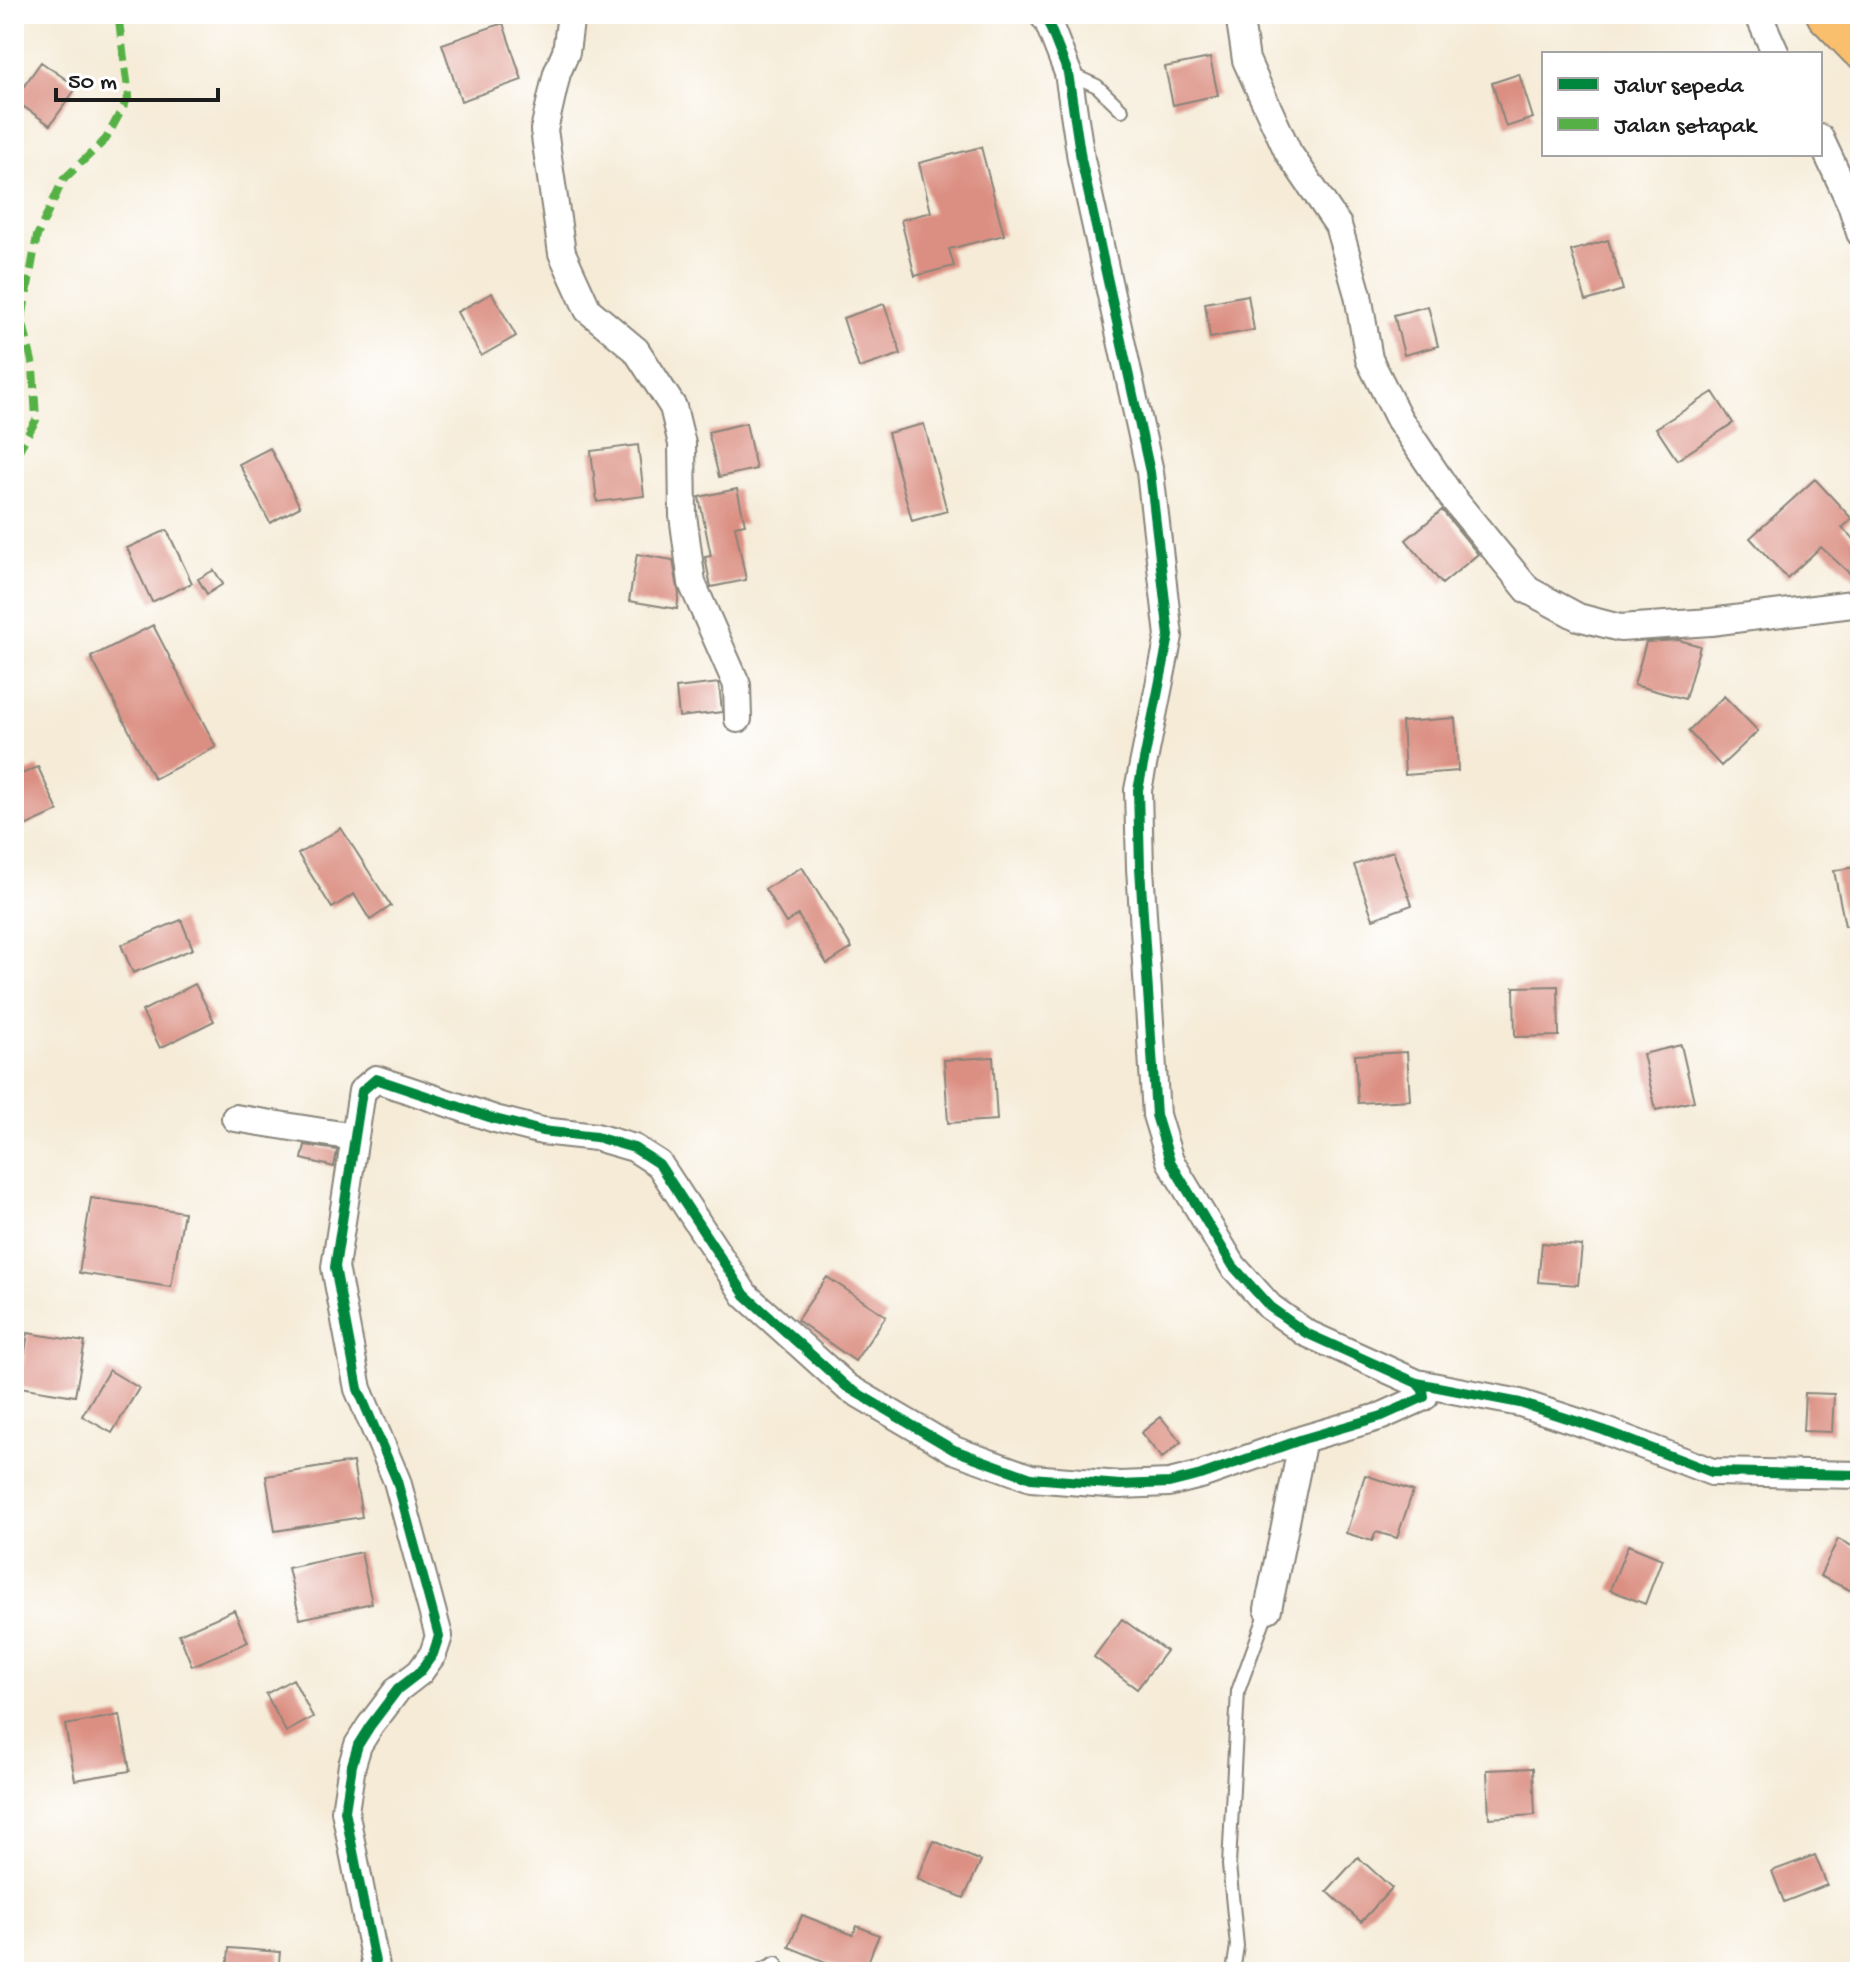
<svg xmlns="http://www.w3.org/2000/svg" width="1874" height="1986" viewBox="0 0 1874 1986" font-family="'Gochi Hand',sans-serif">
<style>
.building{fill:#db8f82}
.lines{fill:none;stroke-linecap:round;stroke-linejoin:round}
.service-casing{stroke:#88847a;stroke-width:16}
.minor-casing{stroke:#88847a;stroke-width:30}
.primary-casing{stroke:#88847a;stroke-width:44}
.service{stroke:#fff;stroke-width:12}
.minor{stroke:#fff;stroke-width:26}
.primary{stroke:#f9bf6c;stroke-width:40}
.quiet{stroke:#55b145;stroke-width:8;stroke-dasharray:16 8;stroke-linecap:butt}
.cycleway-casing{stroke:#fff;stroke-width:15}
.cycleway{stroke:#00873e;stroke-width:10}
</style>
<rect width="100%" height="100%" fill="#fff"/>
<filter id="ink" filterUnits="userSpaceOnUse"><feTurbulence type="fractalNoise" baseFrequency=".0125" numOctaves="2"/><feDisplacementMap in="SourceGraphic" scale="16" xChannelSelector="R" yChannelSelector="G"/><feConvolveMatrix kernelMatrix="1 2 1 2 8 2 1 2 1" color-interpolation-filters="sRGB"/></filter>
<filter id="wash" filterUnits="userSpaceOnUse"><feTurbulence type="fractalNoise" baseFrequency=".006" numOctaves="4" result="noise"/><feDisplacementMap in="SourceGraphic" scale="32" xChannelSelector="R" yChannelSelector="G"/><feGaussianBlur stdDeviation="1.8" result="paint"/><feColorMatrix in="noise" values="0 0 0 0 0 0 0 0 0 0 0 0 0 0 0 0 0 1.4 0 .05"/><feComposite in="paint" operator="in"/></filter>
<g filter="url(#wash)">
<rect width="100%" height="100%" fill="#f5ebd7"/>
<g id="blocks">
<path class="building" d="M503 23 522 80 461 101 442 44Z
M1210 58 1218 95 1173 105 1165 67Z
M41 62 77 87 50 125 14 100Z
M1519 74 1533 118 1506 127 1492 83Z
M981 147 1004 235 949 249 954 266 915 276 901 220 931 212 919 163Z
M1608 240 1623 290 1586 301 1571 251Z
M492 293 516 336 481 356 457 312Z
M1248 295 1254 330 1210 338 1205 303Z
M884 304 901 354 859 368 843 318Z
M1428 306 1438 346 1404 355 1394 315Z
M1713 392 1733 423 1677 460 1656 428Z
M746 423 756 469 719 477 708 432Z
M924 424 947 511 912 521 888 433Z
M638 445 644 496 597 502 591 451Z
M270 448 300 507 270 523 239 464Z
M1815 479 1852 519 1842 528 1860 545V583L1821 547 1787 578 1750 538Z
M737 489 745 524 735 526 746 580 711 587 705 557 711 556 699 497Z
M1442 510 1478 554 1442 584 1406 540Z
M167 530 192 583 152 602 127 548Z
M637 554 673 560 679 594 677 609 629 601Z
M214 570 223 584 207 594 198 579Z
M153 625 216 747 154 779 91 657Z
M1679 640 1700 646 1685 699 1634 685 1646 642Z
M719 683 722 712 679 717 676 688Z
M1724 696 1758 731 1721 766 1688 731Z
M1455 718 1458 771 1405 775 1402 722Z
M38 767 58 811 14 831V777Z
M341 828 391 906 370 920 354 894 332 908 298 854Z
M1393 851 1412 905 1373 919 1354 865Z
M1860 866V924L1845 926 1834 871Z
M802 867 852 948 827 964 798 915 786 923 765 889Z
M181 920 193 949 133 973 121 945Z
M195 984 214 1021 160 1048 142 1011Z
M1558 986 1559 1036 1515 1037 1514 987Z
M1681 1045 1694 1101 1656 1110 1643 1054Z
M1407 1052 1410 1100 1358 1103 1355 1055Z
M993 1057 997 1120 948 1123 944 1060Z
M305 1145 337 1150 334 1167 302 1159Z
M91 1198 184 1212 171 1287 79 1273Z
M1542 1243 1582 1246 1578 1285 1538 1282Z
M827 1277 886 1316 855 1361 797 1320Z
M28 1333 85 1342 75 1396 19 1387Z
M109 1370 139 1388 112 1433 82 1416Z
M1805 1393 1834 1394 1832 1432 1803 1431Z
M1161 1417 1181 1442 1162 1458 1141 1433Z
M353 1462 362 1517 275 1531 266 1476Z
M1365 1475 1413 1491 1397 1538 1376 1532 1372 1541 1346 1533Z
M1838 1539 1860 1550V1595L1820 1576Z
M1628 1545 1662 1559 1645 1604 1610 1590Z
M361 1552 372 1603 300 1619 288 1568Z
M234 1610 248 1642 192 1666 179 1634Z
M1122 1619 1166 1651 1137 1689 1094 1657Z
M293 1679 313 1717 286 1732 266 1694Z
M120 1715 130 1771 75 1780 65 1725Z
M1533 1768 1535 1815 1489 1818 1487 1770Z
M934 1841 981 1861 964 1898 917 1879Z
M1815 1855 1827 1885 1784 1902 1772 1871Z
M1358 1857 1392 1888 1361 1922 1327 1891Z
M802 1915 853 1935 857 1926 879 1935 864 1972H850L789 1947Z
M229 1948 280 1952 278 1972H227Z"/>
</g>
</g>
<g filter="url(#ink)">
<use href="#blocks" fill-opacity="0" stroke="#88847a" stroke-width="2"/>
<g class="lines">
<g class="service-casing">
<path id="service" d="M1068 73 1097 86 1122 110
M758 1972 776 1963
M1233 1972 1237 1946 1229 1865 1238 1691 1268 1609"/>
</g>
<g class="minor-casing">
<path id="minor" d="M571 14 566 52 557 73 544 130 562 253 588 310 636 350 673 407 682 444 683 515 692 583 737 685 738 719
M1042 14 1048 22 1068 73 1081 159 1150 472 1169 636 1138 790 1140 868 1156 1115 1170 1161 1233 1266 1270 1307 1306 1333 1417 1383 1520 1403 1603 1430 1712 1472 1860 1475
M1239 14 1246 60 1288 152 1338 225 1358 295 1369 359 1399 419 1451 496 1528 590 1578 617 1620 628 1711 622 1860 603
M1758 14 1776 54
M1820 138 1851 204 1860 233
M235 1118 354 1137
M1268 1609 1303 1439
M377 1972 345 1811 352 1765 358 1745 370 1726 398 1689 420 1672 433 1654 439 1636 397 1481 358 1389 335 1267 362 1091 376 1079 495 1119 542 1131 596 1137 634 1148 659 1164 745 1295 847 1387 954 1450 1031 1478 1120 1485 1169 1483 1201 1475 1303 1439 1382 1416 1424 1397 1423 1390 1417 1383"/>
</g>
<g class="primary-casing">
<path id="primary" d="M1827 14 1860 48"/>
</g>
<use href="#service" class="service"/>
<use href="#minor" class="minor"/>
<use href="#primary" class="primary"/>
<path class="quiet" d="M14 452 19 450 36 420 33 366 22 319 37 236 63 180 106 139 129 96 118 14"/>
<g class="cycleway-casing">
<path id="cycleway" d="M1042 14 1048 22 1068 73 1081 159 1150 472 1169 636 1138 790 1140 868 1156 1115 1170 1161 1233 1266 1270 1307 1306 1333 1417 1383 1520 1403 1603 1430 1712 1472 1860 1475
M377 1972 345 1811 352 1765 358 1745 370 1726 398 1689 420 1672 433 1654 439 1636 397 1481 358 1389 335 1267 362 1091 376 1079 495 1119 542 1131 596 1137 634 1148 659 1164 745 1295 847 1387 954 1450 1031 1478 1120 1485 1169 1483 1201 1475 1303 1439 1382 1416 1424 1397 1423 1390 1417 1383"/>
</g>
<use href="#cycleway" class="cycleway"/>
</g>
</g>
<rect width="1874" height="1986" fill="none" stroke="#fff" stroke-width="48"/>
<rect x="1542" y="52" width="280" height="104" fill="#ffffff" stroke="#a4a4a4" stroke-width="2"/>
<rect x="1558" y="78" width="40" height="12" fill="#00873e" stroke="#a4a4a4" stroke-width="2"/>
<text x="1614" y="92" font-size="24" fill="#1c1c1c">Jalur sepeda</text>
<rect x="1558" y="118" width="40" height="12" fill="#55b145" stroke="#a4a4a4" stroke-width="2"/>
<text x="1614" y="132" font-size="24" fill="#1c1c1c">Jalan setapak</text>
<path d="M56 88v12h162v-12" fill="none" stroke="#1c1c1c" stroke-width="4"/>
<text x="68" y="88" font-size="24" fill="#1c1c1c" stroke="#ffffff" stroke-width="6" paint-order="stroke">50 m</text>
</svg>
